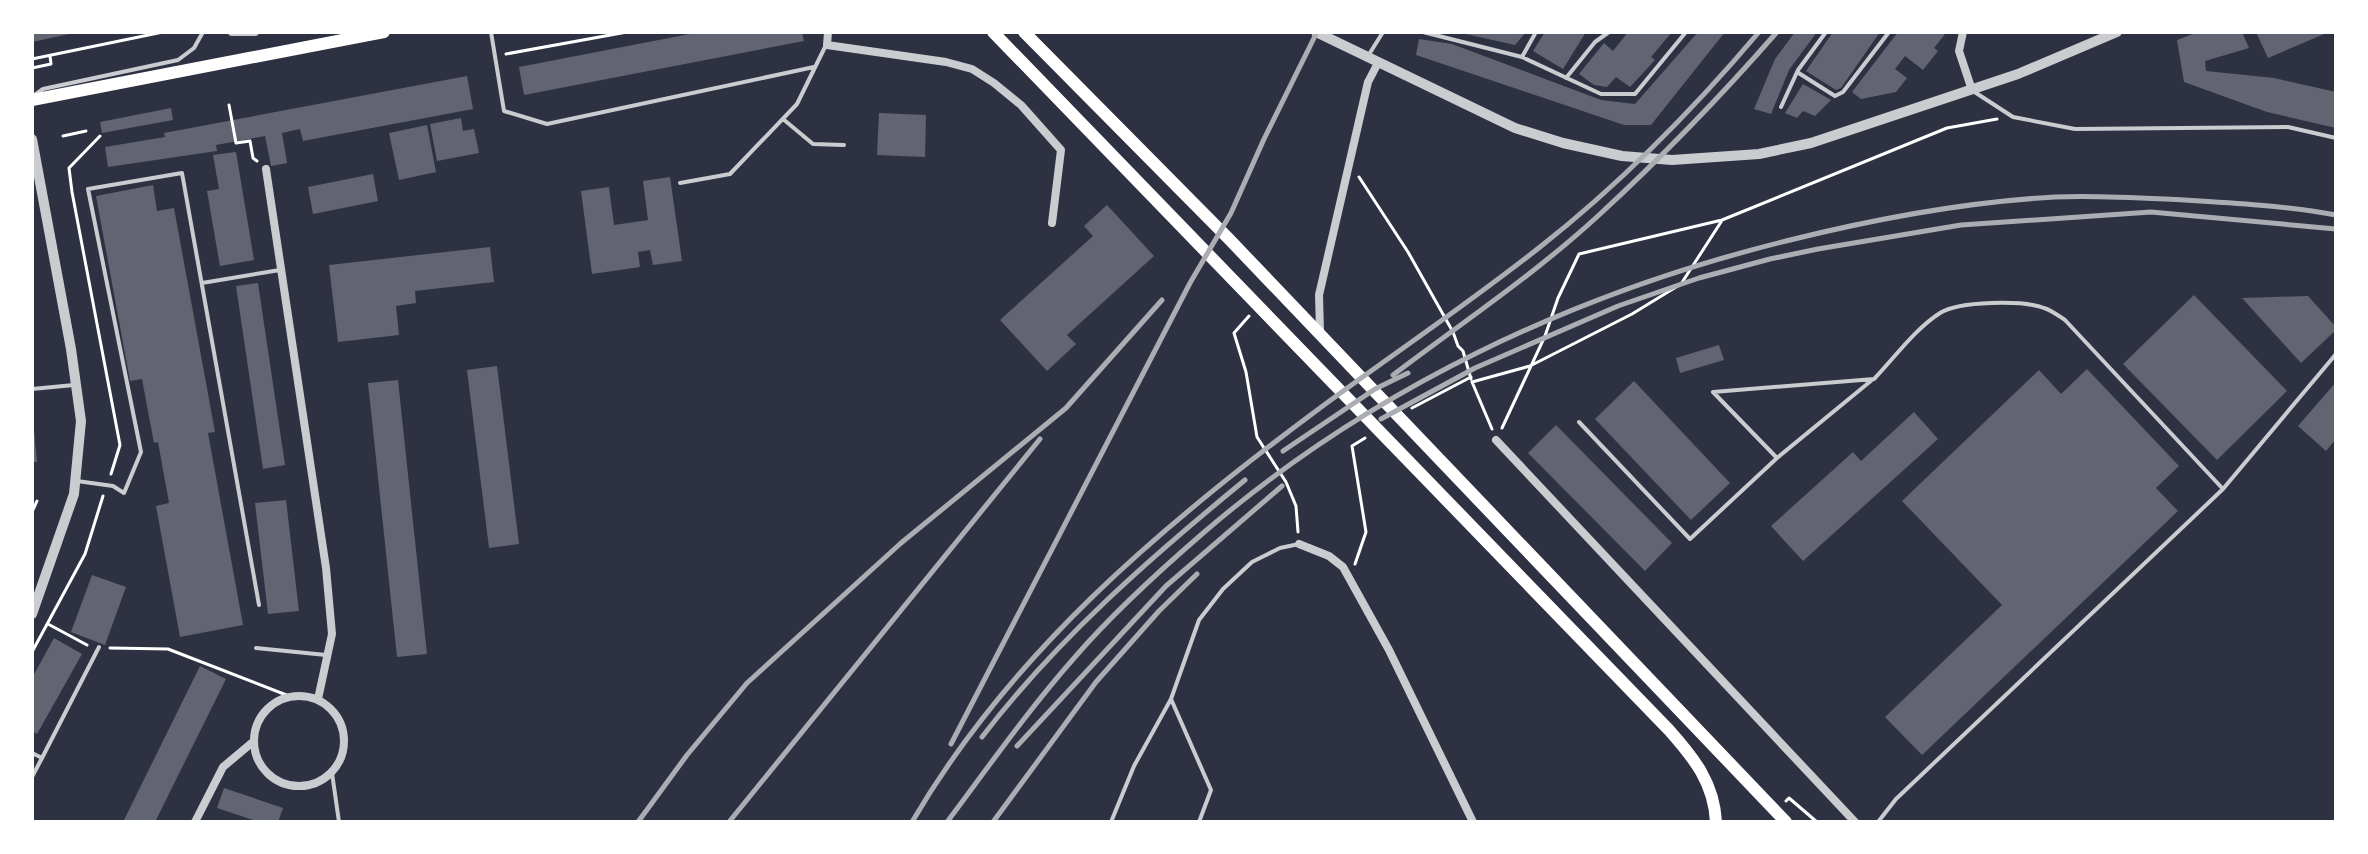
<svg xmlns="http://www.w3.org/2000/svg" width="2368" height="854" viewBox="0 0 2368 854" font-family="Bitter,serif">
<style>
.building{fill:#626471}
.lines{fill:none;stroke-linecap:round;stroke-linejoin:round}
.path{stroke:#fff;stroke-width:3}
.service{stroke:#caccd0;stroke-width:4}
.minor{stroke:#caccd0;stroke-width:8}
.tertiary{stroke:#caccd0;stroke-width:10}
.primary{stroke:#fff;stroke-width:12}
.rail{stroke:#abadb3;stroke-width:5}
</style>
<rect width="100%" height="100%" fill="#2d3142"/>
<path class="building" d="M32 32H74V33L32 42Z
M700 32H802L804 41 524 95 519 67Z
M1457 32H1526L1515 45Z
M1545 32H1586L1563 69 1533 51Z
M1628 32H1672L1651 57 1655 60 1630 87 1616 77 1607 87 1594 85 1579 74 1604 43 1613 51Z
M1698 32H1725L1651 125H1624L1416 55 1419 39 1452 44 1601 100 1635 104Z
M1795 32H1817L1789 70 1771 114 1754 109 1775 59Z
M1833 32H1880L1841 88 1836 90 1806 71Z
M1898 32 1945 34 1934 48 1938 51 1923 70 1905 56 1895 69 1907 78 1896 92 1861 99 1852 92Z
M2198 32H2242L2249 48 2205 61 2206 71 2274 78 2336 92V128L2267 112 2184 82 2177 40Z
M2256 32H2329L2268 58Z
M467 76 473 109 303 141 300 129 282 133 287 163 271 166 265 136 216 145 217 151 108 167 105 147 165 137 164 133Z
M1803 84 1831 100 1815 116 1803 111 1797 118 1785 113Z
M171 108 173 120 102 133 100 122Z
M879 113 926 115 925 157 877 155Z
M461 118 463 131 474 129 479 153 437 161 430 124Z
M427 125 436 172 399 180 389 133Z
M236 152 254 260 220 266 207 191 219 189 213 155Z
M373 174 378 201 313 214 308 187Z
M670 177 682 261 653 265 650 250 638 252 640 267 592 274 581 191 609 187 614 225 648 220 643 181Z
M153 185 157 211 174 208 215 432 208 433 243 625 180 637 156 506 169 503 158 442 154 443 142 379 130 381 96 196Z
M1107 205 1154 256 1067 335 1076 344 1047 371 1000 320 1093 236 1084 226Z
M490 247 494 282 415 291 416 303 396 306 399 335 338 342 329 265Z
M258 283 285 465 263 469 236 286Z
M2194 295 2287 391 2217 460 2123 364Z
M2308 296 2336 327V330L2301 363 2242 298Z
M1719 345 1724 360 1680 373 1676 358Z
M497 366 519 544 489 548 467 370Z
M2087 369 2179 466 2156 488 2178 511 1922 755 1885 717 2002 605 1902 501 2039 370 2061 394Z
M398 380 427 654 397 657 368 383Z
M1634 381 1730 483 1691 520 1595 419Z
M2336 382V439L2326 451 2298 426Z
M1914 412 1938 439 1803 561 1771 526 1853 452 1861 461Z
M1556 425 1672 543 1645 571 1528 453Z
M32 430H34L37 462H32Z
M286 500 299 611 268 614 255 503Z
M92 575 126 587 105 645 71 632Z
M54 638 82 654 37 734 32 731V678Z
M200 666 226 679 155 822H123Z
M224 788 283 808 278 822H259L217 808Z"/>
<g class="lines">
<path class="path" d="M506 54 627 32
M32 59 163 32
M32 68 51 64 50 56
M229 105 236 143 250 141 253 158 257 161
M63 136 86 131
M100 136 69 168 72 192 120 445 111 474
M1359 177 1408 252 1453 332 1458 346 1463 351 1471 379
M1249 316 1234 333 1246 372 1257 437 1286 482 1296 506 1298 532
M1412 408 1471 377
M1502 428 1545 336 1558 298 1579 254 1722 220 1947 128 1997 119
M1492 429 1472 382 1530 366 1632 314 1681 284 1721 222
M32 512 37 501
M1355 564 1366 532 1352 446 1365 438
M48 624 87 645
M110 648 168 649 289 696
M32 652 85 554 103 496
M1786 801 1789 798 1817 822"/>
<path class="service" d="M491 32 504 111 547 124 814 67
M1423 32 1522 57 1601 94H1635L1686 32
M1368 56 1383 32
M1522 57 1536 32
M1797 72 1835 96 1843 92 1889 32
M1566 78 1595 42 1609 32
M1973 91 2013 117 2075 129 2288 127 2336 138
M36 94 43 89 178 60 194 48 203 32
M1781 107 1798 70 1826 32
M783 119 813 144 844 145
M680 183 730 174 797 104 825 47
M202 283 280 270
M32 389 74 385
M1579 422 1690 539 1777 458 1713 392 1874 379C1895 357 1915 329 1940 313 1959 301 2023 300 2044 308 2051 310 2059 316 2065 320L2223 489
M1777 458 1872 380
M77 481 113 486 124 493 141 452 88 189 182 173 259 605
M256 648 326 655
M1171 699 1211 790 1199 822
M32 753 42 758 99 647
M332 773 339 822
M32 777 42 758
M1111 822 1134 766 1171 699 1199 620 1223 589 1252 562 1280 548 1299 544
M1878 822 1896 799 2223 489 2336 354"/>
<path class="minor" d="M232 32H255
M828 32 827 45 946 62 972 69 994 83 1021 105 1061 150 1052 223
M1963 32 1959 51 1972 90
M266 169 326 568 332 634 318 699
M1320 331 1319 295 1368 82 1378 63
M1496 440 1855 822
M1299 544 1329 556 1343 567 1389 650 1473 822
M254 741a45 45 0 1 1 90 0a45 45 0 1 1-90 0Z
M195 822 223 767 254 741"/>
<path class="tertiary" d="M1316 32 1515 128 1563 143 1622 156 1672 160 1759 154 1811 143 2018 74 2117 32
M32 139 71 349 81 421 74 494 32 614"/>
<path class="primary" d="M993 32 1669 730C1694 758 1714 783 1716 822
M1024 32 1229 239 1786 822
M32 100 384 32"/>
<path class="rail" d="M1393 375C1463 322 1535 274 1599 215 1662 157 1721 96 1777 32
M1381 419 1475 368 1618 306 1699 278 1770 259 1818 249 1961 225 2151 212 2336 229
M1283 451 1375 389 1408 373
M982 737C1057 639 1150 558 1245 480
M951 744 1190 283 1231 213 1264 139 1317 32
M1017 746 1166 586 1282 486
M638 822 687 755 747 683 901 543 1066 408 1162 300
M729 822 1040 439
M912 822C1010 654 1161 526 1316 411 1390 356 1467 305 1540 247 1620 184 1693 110 1759 32
M947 822C989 766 1029 709 1075 657 1113 613 1158 572 1202 534 1370 389 1572 294 1786 241 1874 219 1964 202 2055 197 2098 195 2142 198 2184 200 2235 203 2286 206 2336 215
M993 822 1096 682 1159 611 1197 574"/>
</g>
<rect width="2368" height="854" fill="none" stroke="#ffffff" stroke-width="68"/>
</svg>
